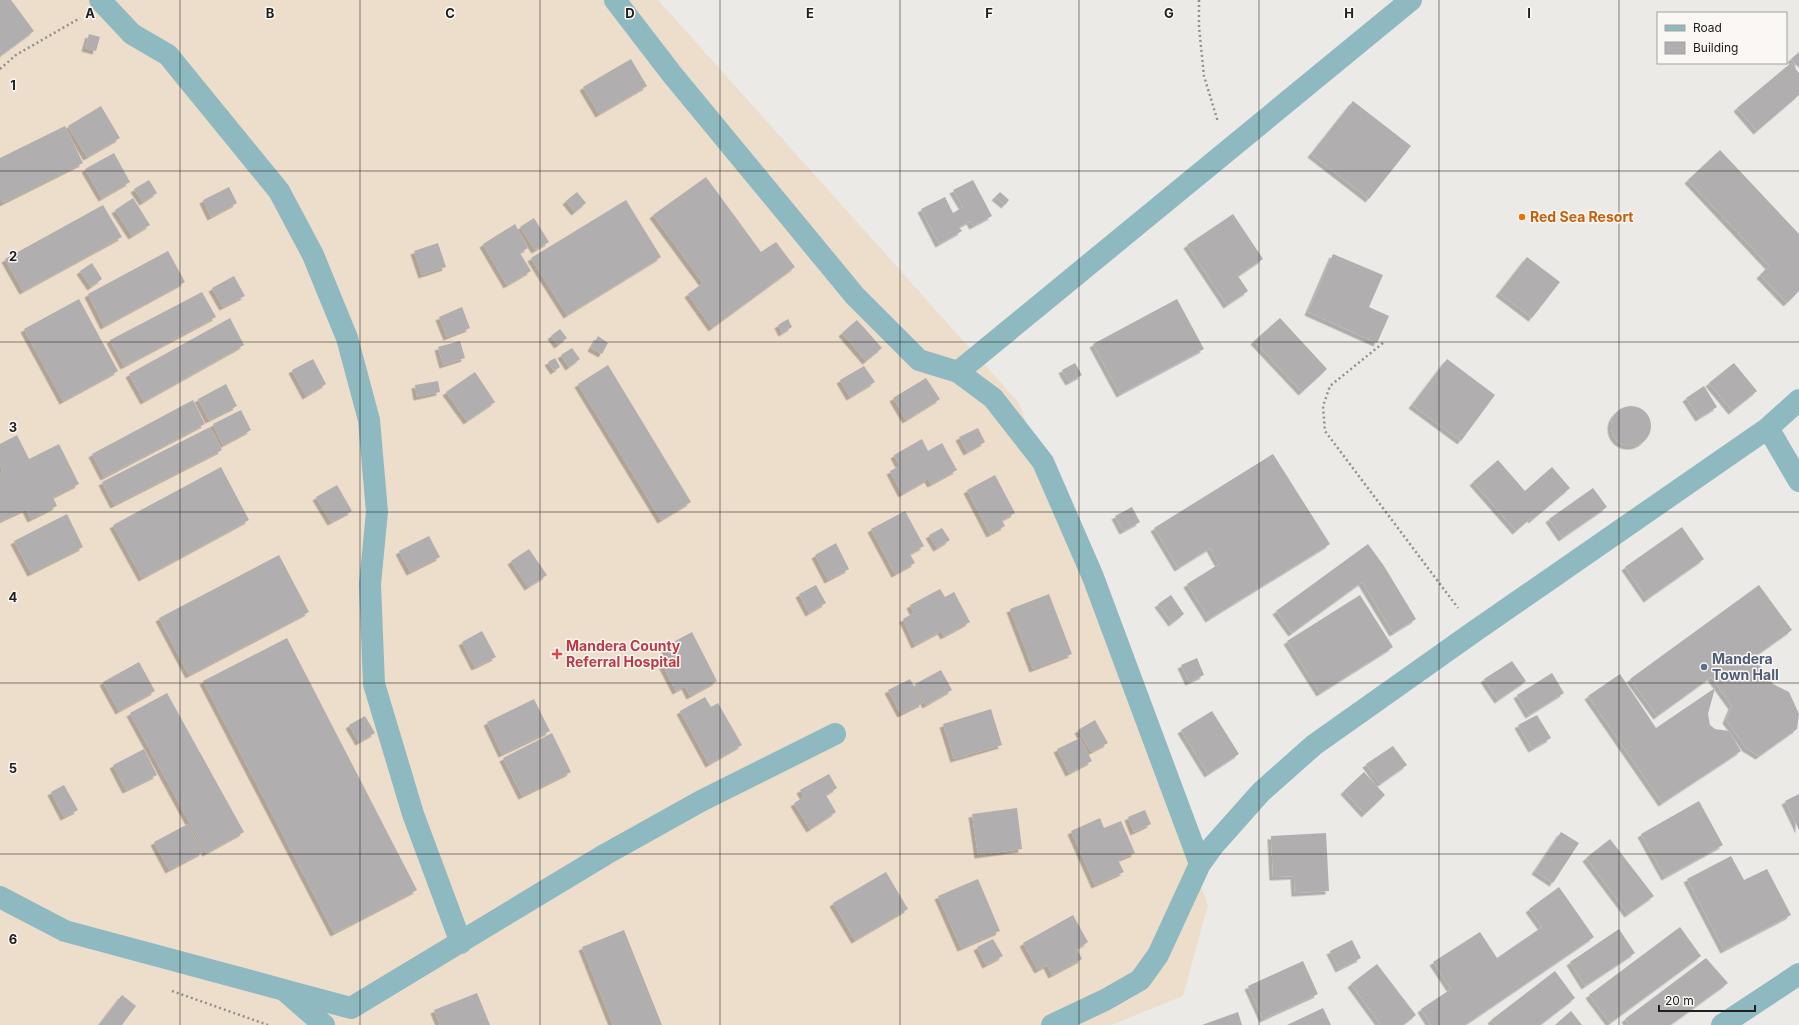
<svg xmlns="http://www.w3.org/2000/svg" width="1799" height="1025" viewBox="0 0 1799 1025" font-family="Inter,sans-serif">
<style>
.medical{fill:#eddecb}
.building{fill:#b1aeb0;filter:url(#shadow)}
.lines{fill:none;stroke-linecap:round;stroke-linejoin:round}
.path{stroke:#92908e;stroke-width:2.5;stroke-dasharray:2 3;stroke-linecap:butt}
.street{stroke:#8fb9c0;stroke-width:22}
.grid{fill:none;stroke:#20201e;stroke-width:1;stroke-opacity:0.55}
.food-dot{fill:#e8710a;stroke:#faf7f4;stroke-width:1.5}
.health-dot{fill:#e0444e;stroke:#faf7f4;stroke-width:1.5}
.service-dot{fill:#5c6f8a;stroke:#faf7f4;stroke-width:1.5}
.labels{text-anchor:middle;stroke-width:3;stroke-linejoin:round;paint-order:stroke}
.food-label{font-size:14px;font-weight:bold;fill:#c56008;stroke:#faf7f4;text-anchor:start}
.health-label{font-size:14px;font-weight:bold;fill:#be3a42;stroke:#faf7f4;text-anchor:start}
.service-label{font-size:14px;font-weight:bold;fill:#4e5e75;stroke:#faf7f4;text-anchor:start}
.grid-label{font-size:13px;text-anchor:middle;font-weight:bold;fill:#20201e;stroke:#faf7f4;stroke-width:3;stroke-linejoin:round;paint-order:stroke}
</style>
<defs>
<filter id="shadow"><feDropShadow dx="-3.5" dy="3.5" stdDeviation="0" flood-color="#0004"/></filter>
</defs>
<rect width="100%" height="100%" fill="#eceae7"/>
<path class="medical" d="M0 0H658L1019 403 1208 905 1183 996 1111 1025H0Z"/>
<path class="building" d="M0 0H11L34 31 0 56Z
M89 34 100 37 96 51 85 48Z
M1799 52V68L1791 59Z
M631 59 647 86 599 114 583 87Z
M1791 63 1799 73V95L1757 131 1737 108Z
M1353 101 1411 146 1369 199 1311 154Z
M101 106 120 138 87 157 68 126Z
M65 126 83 163 3 203 0 197V158Z
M1720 150 1799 234V291L1787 303 1760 275 1769 266 1688 180Z
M114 153 130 182 102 198 85 169Z
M706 177 761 252 776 242 795 267 712 328 688 294 703 283 653 215Z
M149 180 157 193 143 202 134 189Z
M973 180 992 216 973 226 970 221 959 227 962 231 939 244 921 209 945 197 953 213 963 207 953 190Z
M229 187 237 203 211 217 203 200Z
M577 192 586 203 575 212 566 201Z
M1000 192 1009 200 1005 205 995 197Z
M133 198 150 225 132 236 115 210Z
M626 200 661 257 567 315 531 258Z
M103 205 122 237 23 291 5 259Z
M1233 214 1263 259 1238 276 1248 291 1227 305 1187 245Z
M534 218 549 242 535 250 520 227Z
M515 224 528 248 520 253 531 271 507 285 483 244Z
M438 243 446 267 422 275 414 251Z
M168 251 185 282 104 326 88 294Z
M1333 254 1383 275 1369 307 1389 316 1377 343 1308 312Z
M1527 257 1560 282 1532 318 1499 293Z
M92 263 102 279 91 287 80 271Z
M234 276 245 296 223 307 212 288Z
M202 292 216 317 124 366 110 340Z
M79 299 118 371 63 401 24 329Z
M1177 299 1204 349 1120 394 1093 344Z
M462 307 470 328 447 337 439 317Z
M230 318 244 345 144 401 129 374Z
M1280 318 1327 369 1302 392 1254 341Z
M788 319 792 327 782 333 778 325Z
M857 320 882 348 866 361 842 333Z
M560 329 567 338 558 345 551 336Z
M598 336 608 343 602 354 591 348Z
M460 341 465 358 443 365 438 347Z
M572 348 580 359 569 367 561 355Z
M555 358 560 367 554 371 548 362Z
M313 359 326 384 306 396 292 370Z
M1447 359 1495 395 1461 441 1412 405Z
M1075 363 1082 375 1069 382 1062 370Z
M1734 363 1757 391 1732 411 1709 383Z
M608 365 691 502 661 520 578 384Z
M864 366 875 382 850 397 840 380Z
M475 372 495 402 467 421 446 392Z
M926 378 940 399 906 420 893 398Z
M438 381 440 392 417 397 415 385Z
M226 384 237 406 209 420 198 399Z
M1704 386 1717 407 1699 418 1686 398Z
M193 400 205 424 104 477 92 454Z
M1611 426a20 20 0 1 1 40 0a20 20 0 1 1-40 0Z
M241 410 251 430 223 445 213 424Z
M210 427 222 450 114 505 102 482Z
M978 428 985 442 967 452 959 437Z
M17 435 29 459 59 444 79 484 53 497 57 506 31 519 26 509 0 521V473L3 471 0 464V444Z
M922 439 928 451 942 443 957 470 931 484 928 479 902 494 890 471 900 466 894 455Z
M1273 454 1330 544 1209 619 1187 584 1219 564 1210 548 1178 568 1154 528Z
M1498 460 1525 491 1552 467 1570 488 1532 520 1531 518 1516 531 1473 482Z
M221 467 249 520 142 578 113 525Z
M995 475 1015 513 1002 520 1005 526 990 534 967 490Z
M337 485 352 511 331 522 316 497Z
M1593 488 1607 507 1562 538 1549 519Z
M1132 507 1140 522 1123 531 1115 516Z
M905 511 924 546 910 554 915 563 895 574 871 529Z
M67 514 83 547 31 573 14 541Z
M1682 527 1704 559 1647 599 1625 567Z
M942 528 950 540 937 548 929 535Z
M429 536 440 557 410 572 399 551Z
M836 543 849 569 828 580 815 555Z
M1368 544 1384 566 1416 619 1393 633 1362 582 1292 633 1276 611Z
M529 549 547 575 528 587 511 561Z
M279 555 309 612 189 675 159 618Z
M816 585 826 603 809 613 799 594Z
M1759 585 1792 630 1754 657 1773 684 1789 692 1799 714 1797 729 1759 756 1746 748 1726 720 1732 706 1711 677 1657 716 1630 679Z
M940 589 945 597 954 592 970 622 944 636 941 631 915 645 903 619 914 613 910 605Z
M1049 594 1072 654 1033 669 1010 609Z
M1171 595 1184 614 1172 623 1158 604Z
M1360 595 1393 647 1320 693 1287 641Z
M482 631 496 657 475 667 462 642Z
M692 632 717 681 690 696 685 686 676 691 661 662 670 658 664 647Z
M287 638 417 890 334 933 203 681Z
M1197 658 1204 675 1189 682 1181 665Z
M1512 661 1526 681 1498 700 1484 679Z
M139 662 155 691 119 711 103 682Z
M941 670 952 690 926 705 915 684Z
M1552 673 1564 693 1529 715 1517 695Z
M1620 674 1656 728 1715 688 1708 714 1710 725 1715 729 1729 731 1741 751 1662 803 1588 696Z
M910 679 923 703 901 714 888 690Z
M167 693 244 832 206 853 130 713Z
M705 697 711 707 718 703 742 745 709 764 680 711Z
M534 699 550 731 502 754 487 722Z
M991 709 1002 745 954 759 943 724Z
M1212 711 1239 754 1208 774 1181 730Z
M1537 715 1551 738 1532 749 1518 725Z
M365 716 375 733 359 742 349 725Z
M1095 720 1108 743 1091 752 1078 730Z
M552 733 571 772 522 796 503 758Z
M1080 738 1092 761 1069 773 1057 749Z
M1393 746 1407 765 1380 784 1366 764Z
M144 749 157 775 126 790 113 765Z
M1364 772 1385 795 1365 814 1344 791Z
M829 774 837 788 826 795 836 812 810 829 794 803 804 797 800 790Z
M64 785 78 810 64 817 51 792Z
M1799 794V830L1785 801Z
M1699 801 1723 845 1665 877 1641 834Z
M1017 808 1022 849 978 855 972 814Z
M1145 810 1151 824 1134 832 1128 817Z
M1100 818 1104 828 1121 821 1135 853 1118 860 1124 872 1095 885 1071 831Z
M188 824 203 852 169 870 154 842Z
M1561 832 1579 843 1553 883 1535 871Z
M1326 833 1329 891 1295 893 1294 876 1273 877 1271 836Z
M1610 839 1654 896 1628 914 1586 858Z
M1731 856 1744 880 1767 869 1791 915 1724 950 1687 879Z
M886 872 908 909 855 940 833 903Z
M978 879 1000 931 961 948 938 896Z
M1559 887 1594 937 1465 1025H1431L1421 1009 1451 989 1433 962 1480 932 1497 958 1542 927 1529 909Z
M1073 915 1088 942 1077 949 1082 959 1052 975 1047 965 1038 970 1023 943Z
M1680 927 1701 956 1610 1023 1589 995Z
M1619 929 1635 953 1585 986 1570 962Z
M624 930 662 1025H613L582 947Z
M993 939 1003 956 986 965 977 947Z
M1352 940 1361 958 1339 969 1330 951Z
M1706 958 1728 983 1670 1025H1629L1625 1019Z
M1303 961 1318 994 1263 1019 1248 986Z
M1377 964 1416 1015 1403 1025H1381L1351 984Z
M1555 971 1575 998 1540 1025H1496L1491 1020Z
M477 993 490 1025H440L434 1010Z
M122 995 136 1006 122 1025H99Z
M1323 1008 1331 1025H1287Z
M1571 1011 1582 1025H1555Z
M1238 1012 1242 1025H1202Z"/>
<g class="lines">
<path class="path" d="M1199 0V27L1204 76 1218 122
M0 69 16 55 80 18
M1383 343 1330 386 1323 406 1325 431 1458 608
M172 991 268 1025"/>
<path class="street" d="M100 0 132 34 168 55 279 191 313 255 347 338 369 420 377 512 370 584 374 684 413 814 461 943
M615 0 671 73 855 296 919 360 958 372 993 398 1043 462 1093 577 1200 864
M958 372 1411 0
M1768 428 1799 481
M0 897 65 931 284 990 324 1025
M284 990 351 1008 606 854 701 801 835 734
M1052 1025 1105 1000 1140 980 1158 955 1200 864 1213 846 1261 792 1314 745 1475 631 1768 428 1799 400
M1722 1025 1799 974"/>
</g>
<path class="grid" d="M180 0V1025M360 0V1025M540 0V1025M720 0V1025M900 0V1025M1079 0V1025M1259 0V1025M1439 0V1025M1619 0V1025M0 171H1799M0 342H1799M0 512H1799M0 683H1799M0 854H1799"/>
<circle class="food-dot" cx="1522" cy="217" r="4"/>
<path class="health-dot" d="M555 648h4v4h4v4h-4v4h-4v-4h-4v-4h4z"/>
<circle class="service-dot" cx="1704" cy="667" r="4"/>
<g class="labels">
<g class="food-label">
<text x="1530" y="222">Red Sea Resort</text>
</g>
<g class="health-label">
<text x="566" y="651">Mandera County<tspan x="566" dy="16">Referral Hospital</tspan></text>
</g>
<g class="service-label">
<text x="1712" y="664">Mandera<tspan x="1712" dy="16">Town Hall</tspan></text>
</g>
</g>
<g class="grid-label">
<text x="90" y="18">A</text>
<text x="270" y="18">B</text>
<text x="450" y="18">C</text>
<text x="630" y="18">D</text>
<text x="810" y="18">E</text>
<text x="989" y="18">F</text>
<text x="1169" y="18">G</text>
<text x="1349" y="18">H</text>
<text x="1529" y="18">I</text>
<text x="13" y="90">1</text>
<text x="13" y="261">2</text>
<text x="13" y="432">3</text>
<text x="13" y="602">4</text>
<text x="13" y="773">5</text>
<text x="13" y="944">6</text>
</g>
<rect x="1657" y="12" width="130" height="52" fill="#faf7f4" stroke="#a3a19e"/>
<rect x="1665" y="25" width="20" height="6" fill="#8fb9c0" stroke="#a3a19e"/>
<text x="1693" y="32" font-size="12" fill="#20201e">Road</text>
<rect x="1665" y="42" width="20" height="12" fill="#b1aeb0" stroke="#a3a19e"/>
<text x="1693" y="52" font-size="12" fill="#20201e">Building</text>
<path d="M1659 1005v6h96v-6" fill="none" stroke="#20201e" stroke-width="2"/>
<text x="1665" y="1005" font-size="12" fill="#20201e" stroke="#faf7f4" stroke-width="3" paint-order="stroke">20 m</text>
</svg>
